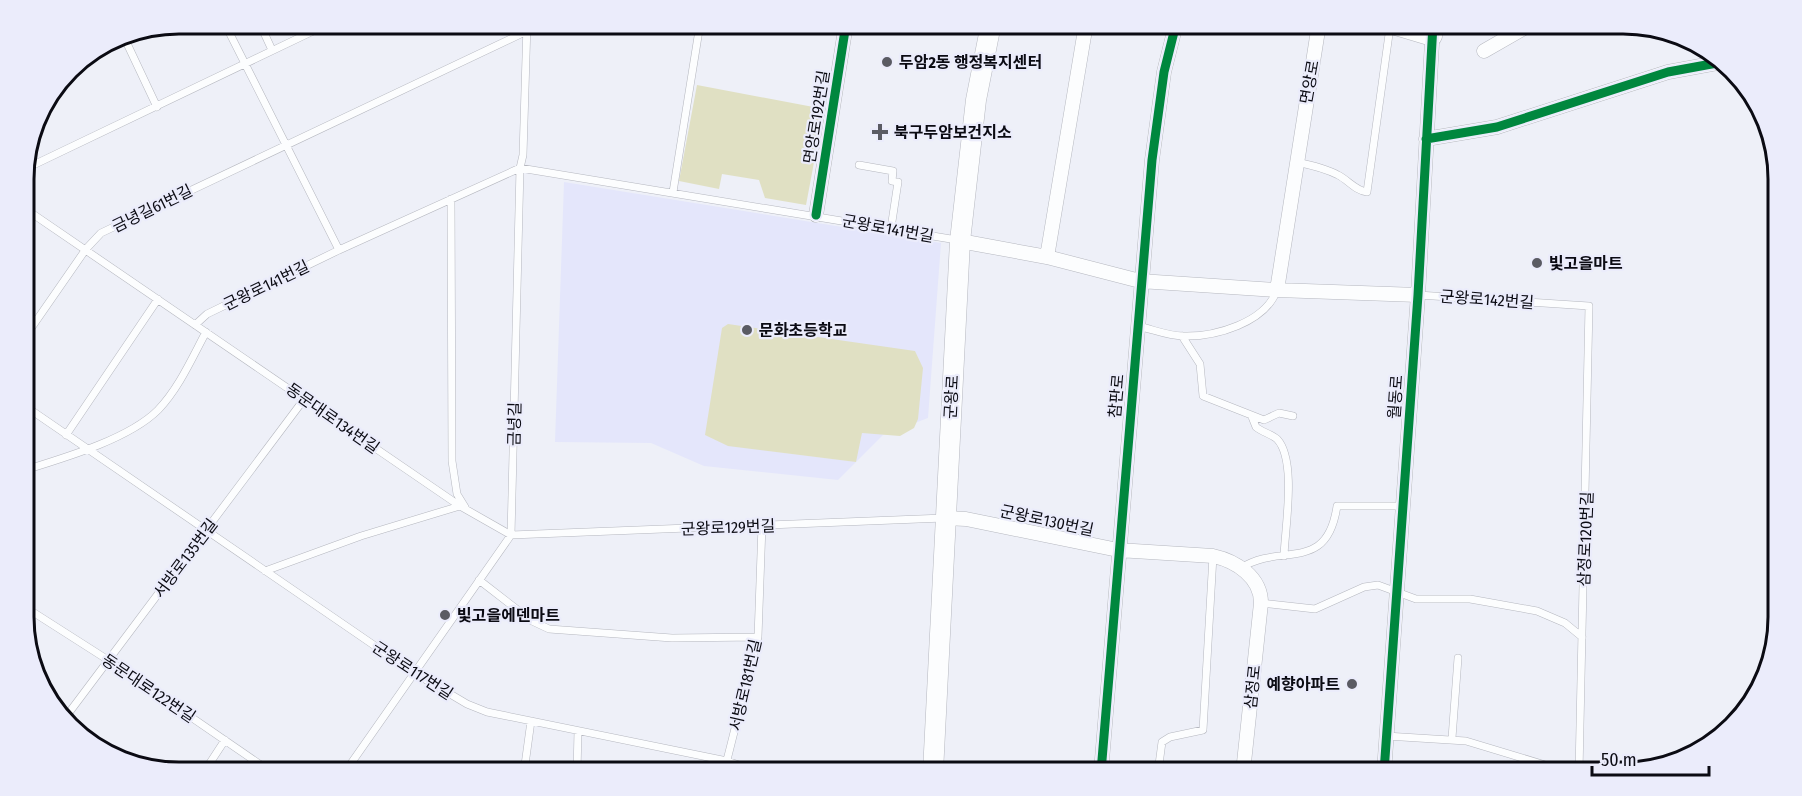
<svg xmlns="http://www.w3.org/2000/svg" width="1802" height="796" viewBox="0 0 1802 796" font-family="'Fira Sans Condensed','Noto Sans KR',sans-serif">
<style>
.built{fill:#e4e6fb}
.green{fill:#e0e0c3}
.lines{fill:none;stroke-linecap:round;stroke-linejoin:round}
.service-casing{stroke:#b5b7bf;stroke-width:8}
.minor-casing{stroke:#b5b7bf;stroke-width:15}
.secondary-casing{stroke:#b5b7bf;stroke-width:21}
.service{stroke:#fcfdfe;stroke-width:7}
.minor{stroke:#fcfdfe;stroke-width:14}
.secondary{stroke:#fcfdfe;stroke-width:20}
.cycleway-casing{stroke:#ebecfb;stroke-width:13}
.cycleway{stroke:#00873e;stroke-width:9}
.poi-dot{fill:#5a5b63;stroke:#ebecfb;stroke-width:2}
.labels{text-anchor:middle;stroke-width:4.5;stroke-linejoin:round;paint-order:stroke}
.poi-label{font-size:16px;font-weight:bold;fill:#0b0b13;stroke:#ebecfb;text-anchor:start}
.street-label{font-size:16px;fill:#0b0b13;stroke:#ebecfb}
.rim{fill:none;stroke:#0b0b13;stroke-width:3}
</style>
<rect width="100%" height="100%" fill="#eef0f8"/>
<path class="built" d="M564 182 941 243 928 418 883 435 838 480 704 466 651 443 555 442Z"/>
<path class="green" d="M697 85 824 109 806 205 765 198 759 180 722 174 719 189 679 181Z
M728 324 915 351 923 368 918 419 914 428 900 436 862 433 856 462 728 446 705 435 722 328Z"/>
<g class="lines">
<g class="service-casing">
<path id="service" d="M225 24 339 250
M260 24 272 50
M123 35 157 107
M1296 162C1311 165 1325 168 1338 175 1348 180 1356 191 1367 192L1390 27
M859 165 893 171 892 181 898 182 891 228
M25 169 328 24
M673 192 700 24
M451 199 452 461 457 494 465 507
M24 208 460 506 511 535
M1418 295 1589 306 1579 772
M195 325 207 314 339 250 520 168 957 240
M1137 326C1152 329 1168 336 1183 336 1215 337 1265 323 1277 290
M1182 336 1200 364 1203 396 1264 420 1279 413 1293 416
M25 337 86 249 101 233 527 31
M25 406 413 672 467 704 487 712 727 761 760 772
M1252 417 1256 427C1262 432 1271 434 1277 439 1297 460 1285 528 1284 556
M66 435 158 299
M25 470C64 458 129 439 158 410 179 388 192 358 206 332
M511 535 944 518
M1241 568C1282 542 1327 574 1337 506H1403
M265 571 361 536 460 506
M479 580 532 621 549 629 672 638 758 637
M1261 603 1315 609 1364 587 1378 585 1416 599H1470L1537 611 1565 623 1582 637
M25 607 108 660 271 772
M65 718 305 398
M1386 736 1466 741 1552 767 1579 771
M1452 738 1458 658
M204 772 225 740
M345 772 511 535 520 168 523 155 527 24
M524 772 531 721
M577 772 578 731
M724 772 758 637 762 525
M1158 772 1162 742 1170 737 1203 730 1213 556"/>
</g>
<g class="minor-casing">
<path id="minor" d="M1484 51 1531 24
M1426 139 1497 127 1668 72 1717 63
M816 215 846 24
M960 241 1047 257 1140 281 1277 290 1418 295
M1047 257 1086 24
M1277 290 1319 24
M945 518 966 519 1118 550 1213 556C1236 561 1261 577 1261 603L1243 772
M1101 772 1152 160 1164 72 1176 24
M1384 772 1418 295 1433 24"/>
</g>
<g class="secondary-casing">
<path id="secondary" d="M1392 24 1432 36
M933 772 960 241 976 100 991 24"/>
</g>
<use href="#service" class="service"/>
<use href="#minor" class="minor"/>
<use href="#secondary" class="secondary"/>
<g class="cycleway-casing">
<path id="cycleway" d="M1426 139 1497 127 1668 72 1717 63
M816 215 846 24
M1101 772 1152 160 1164 72 1176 24
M1384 772 1418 295 1433 24"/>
</g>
<use href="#cycleway" class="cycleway"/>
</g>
<g class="poi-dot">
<circle cx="887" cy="62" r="6"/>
<path d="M877 123h6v6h6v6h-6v6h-6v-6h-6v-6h6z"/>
<circle cx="1537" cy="263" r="6"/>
<circle cx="747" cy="330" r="6"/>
<circle cx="445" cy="615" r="6"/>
<circle cx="1352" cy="684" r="6"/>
</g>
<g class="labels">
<g class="poi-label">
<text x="899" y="68">두암2동 행정복지센터</text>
<text x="894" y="138">북구두암보건지소</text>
<text x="1549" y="269">빛고을마트</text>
<text x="759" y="336">문화초등학교</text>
<text x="457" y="621">빛고을에덴마트</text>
<text x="1340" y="690" text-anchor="end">예향아파트</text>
</g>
<g class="street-label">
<text transform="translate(1309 82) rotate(-80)" y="6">면앙로</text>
<text transform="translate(816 117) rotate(-81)" y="6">면앙로192번길</text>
<text transform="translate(152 208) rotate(-26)" y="6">금녕길61번길</text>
<text transform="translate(888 228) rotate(10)" y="6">군왕로141번길</text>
<text transform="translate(266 285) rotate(-26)" y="6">군왕로141번길</text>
<text transform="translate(1487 299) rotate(4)" y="6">군왕로142번길</text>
<text transform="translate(1116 396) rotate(-85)" y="6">참판로</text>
<text transform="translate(951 397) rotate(-87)" y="6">군왕로</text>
<text transform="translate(1395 397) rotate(-86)" y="6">월동로</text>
<text transform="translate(333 418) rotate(35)" y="6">동문대로134번길</text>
<text transform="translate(514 424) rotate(-89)" y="6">금녕길</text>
<text transform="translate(1047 520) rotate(12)" y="6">군왕로130번길</text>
<text transform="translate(728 527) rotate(-2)" y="6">군왕로129번길</text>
<text transform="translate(1585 539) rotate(-88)" y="6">삼정로120번길</text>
<text transform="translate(185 558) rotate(-53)" y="6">서방로135번길</text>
<text transform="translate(413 670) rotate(33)" y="6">군왕로117번길</text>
<text transform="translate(745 685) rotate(-77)" y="6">서방로181번길</text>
<text transform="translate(1252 687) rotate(-84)" y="6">삼정로</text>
<text transform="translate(149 688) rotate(34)" y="6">동문대로122번길</text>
</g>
</g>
<path d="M0 0H1802V796H0ZM179 34H1623A145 145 0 0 1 1768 179V617A145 145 0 0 1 1623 762H179A145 145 0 0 1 34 617V179A145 145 0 0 1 179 34Z" fill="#ebecfb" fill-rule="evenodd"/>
<path class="rim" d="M179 34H1623A145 145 0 0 1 1768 179V617A145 145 0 0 1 1623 762H179A145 145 0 0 1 34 617V179A145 145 0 0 1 179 34Z"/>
<path d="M1592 766v9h117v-9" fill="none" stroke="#0b0b13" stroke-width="3"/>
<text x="1601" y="766" font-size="18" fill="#0b0b13" stroke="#ebecfb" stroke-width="4.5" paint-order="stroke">50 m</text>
</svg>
